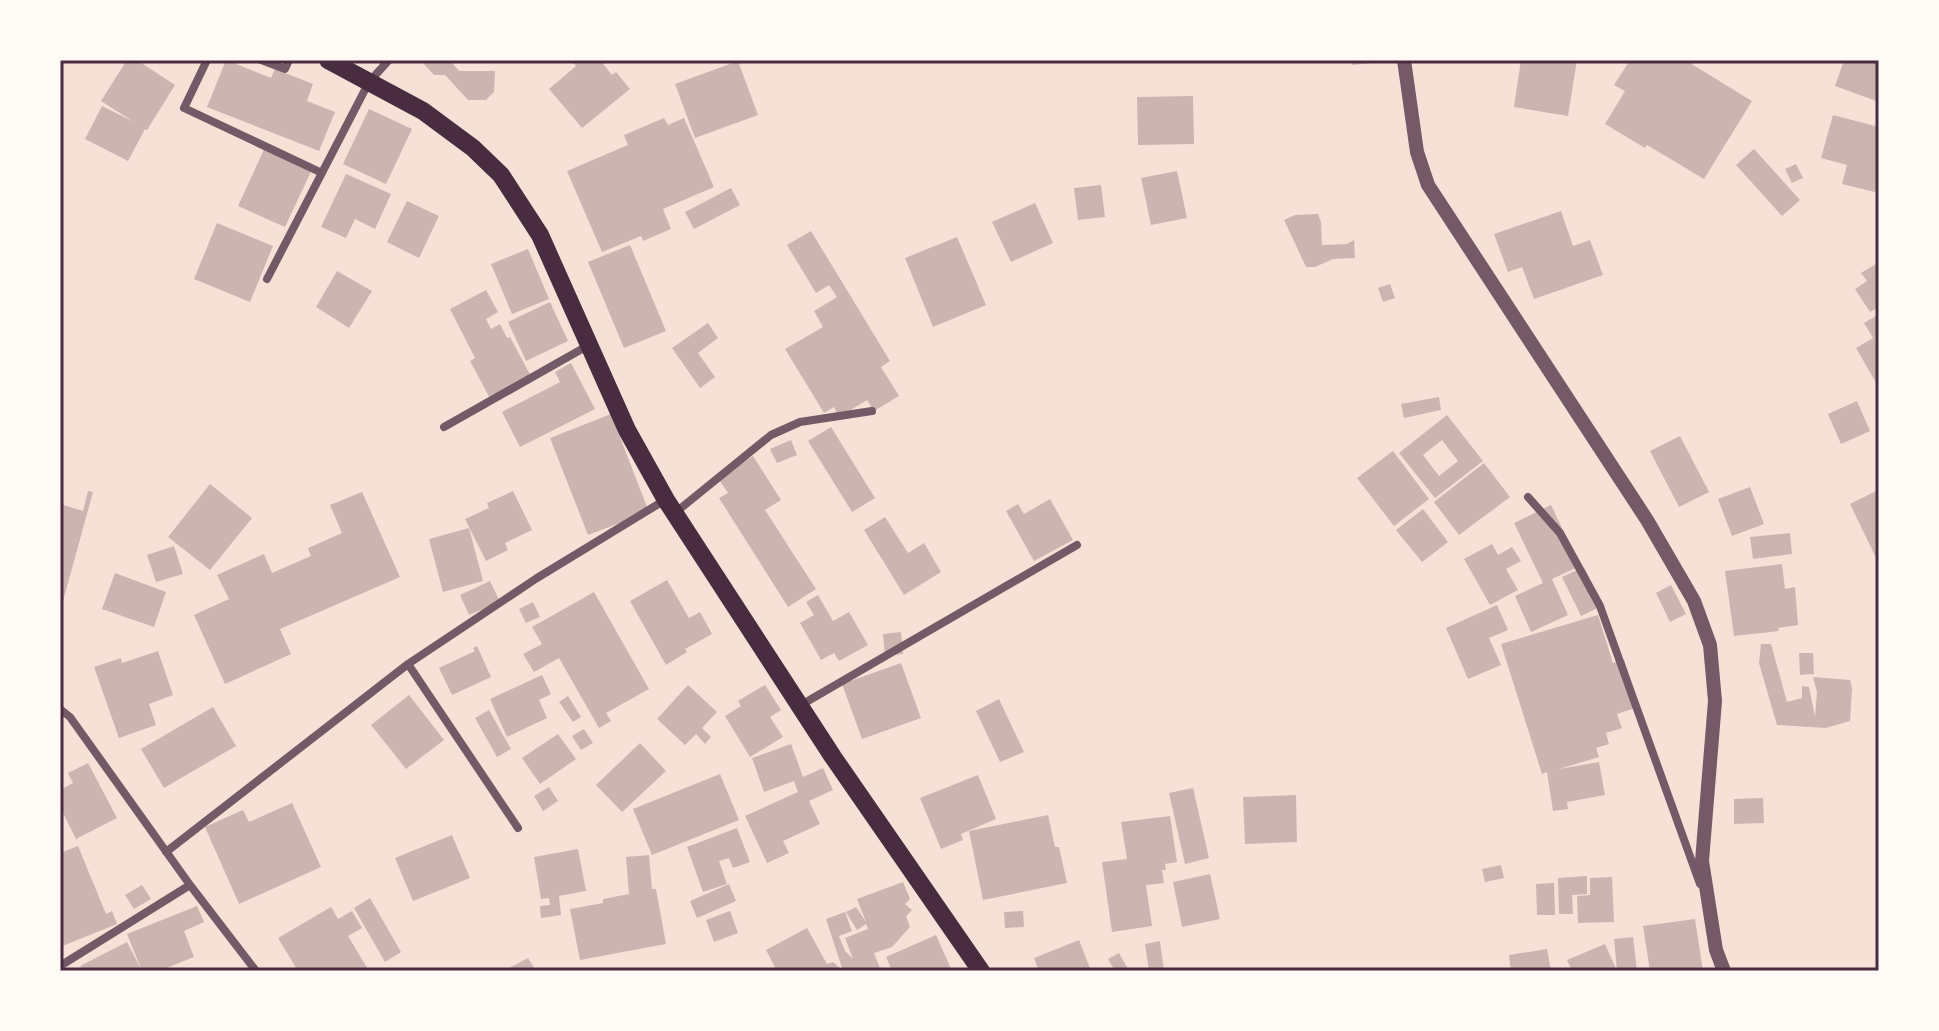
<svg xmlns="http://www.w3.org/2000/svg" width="1939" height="1031" viewBox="0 0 1939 1031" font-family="'Crimson Pro',serif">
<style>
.building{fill:#ccb4b1;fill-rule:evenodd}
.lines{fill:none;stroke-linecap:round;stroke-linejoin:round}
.minor{stroke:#755966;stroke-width:8}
.tertiary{stroke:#755966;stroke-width:14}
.primary{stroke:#4a2c40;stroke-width:18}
.neatline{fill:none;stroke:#4a2c40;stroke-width:3}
</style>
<rect width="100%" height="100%" fill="#f7e1d7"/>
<path class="building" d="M127 60H137L175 85 147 130 145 129 128 161 85 139 102 106 134 122 101 101Z
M226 60 271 78 275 69 313 84 307 101 335 112 319 151 207 107Z
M420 60H455L452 63 459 71H495L494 92 486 100H468L445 75H434Z
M571 60H600L612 75 616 72 630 89 582 128 549 89 576 66Z
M1352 60H1383V62L1352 65Z
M1521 60H1577L1568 116 1514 107Z
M1630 60H1685L1752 101 1704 179 1647 145 1645 148 1605 124 1625 91 1614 85Z
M1844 60H1879V102L1835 86Z
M738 61 758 115 695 138 675 84Z
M1193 96 1194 144 1138 145 1137 97Z
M369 109 412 129 386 184 343 164Z
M1833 115 1879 127V193L1842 184 1847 165 1821 158Z
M664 118 668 125 684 118 714 187 663 209 671 229 643 241 641 236 602 252 567 171 628 145 624 135Z
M267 143 314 165 285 227 238 206Z
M1754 149 1800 200 1782 216 1736 165Z
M1796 164 1803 178 1792 183 1785 169Z
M1177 171 1187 218 1151 225 1141 178Z
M346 174 391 194 375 229 355 219 346 238 321 227Z
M1101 185 1105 217 1078 220 1074 188Z
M731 188 740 205 694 229 685 212Z
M407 201 439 216 419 258 387 242Z
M1035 203 1053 243 1011 262 992 222Z
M1561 211 1573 246 1590 240 1603 275 1534 299 1522 267 1508 272 1494 234Z
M1318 214 1321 222 1322 245 1347 244 1354 240 1355 258 1333 259 1315 267H1306L1284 220 1295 215Z
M217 223 273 246 250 302 194 279Z
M811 231 890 361 881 367 899 396 874 411 867 400 839 417 834 407 824 413 785 349 823 327 814 311 837 297 829 285 816 293 787 245Z
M957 237 986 305 933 327 905 258Z
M630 245 666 331 624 348 588 262Z
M528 249 549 299 512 314 491 264Z
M1879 262V307L1870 312 1855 289 1867 281 1861 273Z
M337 271 372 291 349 328 316 307Z
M1390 284 1395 298 1383 302 1378 288Z
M486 290 498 312 486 319 491 329 500 324 507 338 510 337 533 380 492 402 470 361 475 358 450 309Z
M550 302 568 341 526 361 508 322Z
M1879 314V388L1856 348 1873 338 1864 323Z
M708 323 718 338 698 353 715 377 700 388 672 348Z
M571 363 595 409 520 447 502 412 560 382 555 372Z
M1439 397 1441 410 1404 418 1401 404Z
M1857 401 1870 431 1841 444 1828 414Z
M611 414 649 512 588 535 550 438Z
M1447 415 1483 461 1435 498 1399 453ZM1442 440 1458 461 1439 476 1423 455Z
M831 427 875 498 852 512 808 441Z
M1680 436 1709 492 1679 507 1650 451Z
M791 440 797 455 777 463 770 449Z
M1393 451 1429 499 1394 526 1357 478Z
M753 456 781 500 765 510 816 589 788 607 719 498 728 493 718 478Z
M1484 463 1510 497 1459 535 1434 502Z
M210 484 252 518 210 570 168 537Z
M1750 487 1764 524 1732 536 1718 499Z
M1878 490 1879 493V564L1850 504Z
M88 491 93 492 60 612V504L83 511Z
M513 491 532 530 505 543 508 550 486 561 465 519 489 508 487 503Z
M362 492 400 577 280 629 291 654 225 684 194 615 229 599 217 575 264 554 272 573 311 556 308 548 342 533 330 505Z
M1050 499 1073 540 1034 561 1006 511 1018 504 1024 514Z
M1551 505 1580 566 1552 579 1568 615 1531 632 1515 596 1543 583 1514 523Z
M1423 509 1448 542 1422 562 1396 530Z
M885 517 908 553 924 543 941 572 904 595 864 530Z
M469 528 483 581 443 592 429 539Z
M1790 533 1792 554 1753 559 1750 537Z
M1492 544 1498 555 1512 547 1521 561 1506 569 1518 590 1490 605 1464 559Z
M174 546 183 574 156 582 147 555Z
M1782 564 1785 589 1795 587 1798 625 1778 628 1779 631 1734 636 1725 571Z
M1584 567 1602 606 1581 616 1562 577Z
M115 573 166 592 154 627 102 609Z
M667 580 689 618 700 612 712 634 685 649 687 652 666 665 630 601Z
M490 581 500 602 469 615 460 595Z
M1671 585 1686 614 1670 622 1656 593Z
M594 592 649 689 606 713 611 721 599 728 559 658 534 672 523 654 542 644 532 627Z
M818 595 833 621 849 612 868 645 839 661 834 653 821 660 800 623 814 615 806 602Z
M533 602 540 617 526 623 519 609Z
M1497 605 1508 630 1489 638 1501 665 1468 679 1446 628Z
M1598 615 1613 663 1624 659 1638 707 1617 714 1622 728 1606 733 1609 744 1596 748 1599 757 1559 769 1599 762 1605 795 1567 802 1568 809 1553 811 1547 772 1542 774 1501 644Z
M901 632 903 654 885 656 883 634Z
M1761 644H1771L1787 702 1802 698V686L1809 687 1815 717 1817 692 1813 677 1850 680 1852 688 1850 721 1826 728 1777 725 1759 663Z
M477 646 491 677 452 695 439 668 475 651 473 648Z
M158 651 173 695 149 704 156 725 119 738 94 667 121 658 122 663Z
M1799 653H1813L1814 674 1800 675Z
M901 663 921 718 862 739 842 684Z
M542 675 551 694 539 700 547 718 507 737 490 699Z
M688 685 717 712 702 728 711 737 705 744 696 734 685 745 657 719Z
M765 685 781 710 770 717 783 737 750 757 725 716 741 706 738 701Z
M409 695 444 740 406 769 371 725Z
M568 696 581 717 573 722 559 702Z
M999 699 1024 752 1000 762 976 711Z
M213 707 236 746 164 788 141 749Z
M489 710 511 749 497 757 475 718Z
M584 729 593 743 581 750 572 736Z
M558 734 576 759 540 784 522 758Z
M640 743 666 771 622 812 596 785Z
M791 744 803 777 823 768 833 790 809 801 820 824 783 841 789 853 767 863 745 816 798 792 794 781 764 792 752 758Z
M88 763 117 818 76 839 60 807V790L73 783 68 773Z
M720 774 739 820 652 855 633 809Z
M978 775 996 819 961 834 963 840 941 849 920 798Z
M549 787 558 801 543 811 534 796Z
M1193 788 1209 858 1185 864 1169 793Z
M1296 795 1297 842 1245 844 1243 797Z
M1763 798 1764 823 1734 824V799Z
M292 803 321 867 239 904 205 827 243 810 249 822Z
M1048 815 1055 847H1059L1067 883 983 900 969 831Z
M1170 816 1177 862 1165 864 1166 870H1162L1164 883 1146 885 1152 926 1112 932 1102 862 1127 859 1121 822Z
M737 828 750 862 733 868 729 858 719 861 727 884 703 892 687 847Z
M452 835 470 878 413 901 395 858Z
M78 846 106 914 112 911 117 924 60 947V853Z
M578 849 586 891 559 896 561 915 541 918 540 906 550 905 549 898 541 899 534 857Z
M649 855 652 889H656L666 944 580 960 570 909 603 903V899L629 894 626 857Z
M1501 865 1504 878 1485 882 1482 869Z
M1210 874 1220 919 1182 927 1173 882Z
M1587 876V894L1572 895 1573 914H1559L1558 878Z
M1612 877 1614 922 1578 923 1577 896 1590 895V878Z
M903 882 910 899 905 904 912 910 906 916 910 927 892 947 874 953 880 968 872 971H777L766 950 807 928 827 964 833 962 843 971 826 919 845 912 852 931 839 936 845 951 853 959 845 938 868 929 866 924 857 930 846 912 856 907 866 922 857 899Z
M1554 883 1555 915H1537L1536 884Z
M729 884 736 901 697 918 690 901Z
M142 885 151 899 134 909 125 895Z
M370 898 401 952 385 962 354 908Z
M197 906 204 922 184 931 194 957 159 971H142L127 934Z
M331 907 338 919 352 911 362 928 348 936 369 971H298L278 938Z
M730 911 738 933 714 942 706 920Z
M1023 911 1024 927 1005 928 1004 912Z
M1695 919 1703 971H1650L1643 926Z
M936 935 952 971H892L886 957Z
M1633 937 1637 971H1617L1614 939Z
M1079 940 1091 971H1039L1034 958Z
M1160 941 1164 971H1149L1145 944Z
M127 942 142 971H83L80 966Z
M1605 944 1617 971H1572L1567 960Z
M1547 949 1551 971H1511L1509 955Z
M1119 953 1129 971H1115L1108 959Z
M528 958 536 971H504Z"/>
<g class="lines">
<path class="minor" d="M207 60 184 108 322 173
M261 60 285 69 289 60
M267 279 369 82 389 60
M444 427 589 345
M1528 497 1560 533 1600 606 1700 884
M676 512 771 435 800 422 872 411
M408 664 518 828
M801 705 1077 545
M60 709 70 717 190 885 256 971
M166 852 408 664 537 578 665 500
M60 966 190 885"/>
<path class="tertiary" d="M1404 60 1417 152 1428 185 1647 520 1694 601 1710 645 1715 701 1702 861 1716 950 1724 971"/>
<path class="primary" d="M328 60 423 111 473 148 501 175 540 235 627 430 666 500 833 757 981 971"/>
</g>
<rect width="1939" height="1031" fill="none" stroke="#fffaf5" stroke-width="124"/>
<rect x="62" y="62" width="1815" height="907" class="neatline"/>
</svg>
